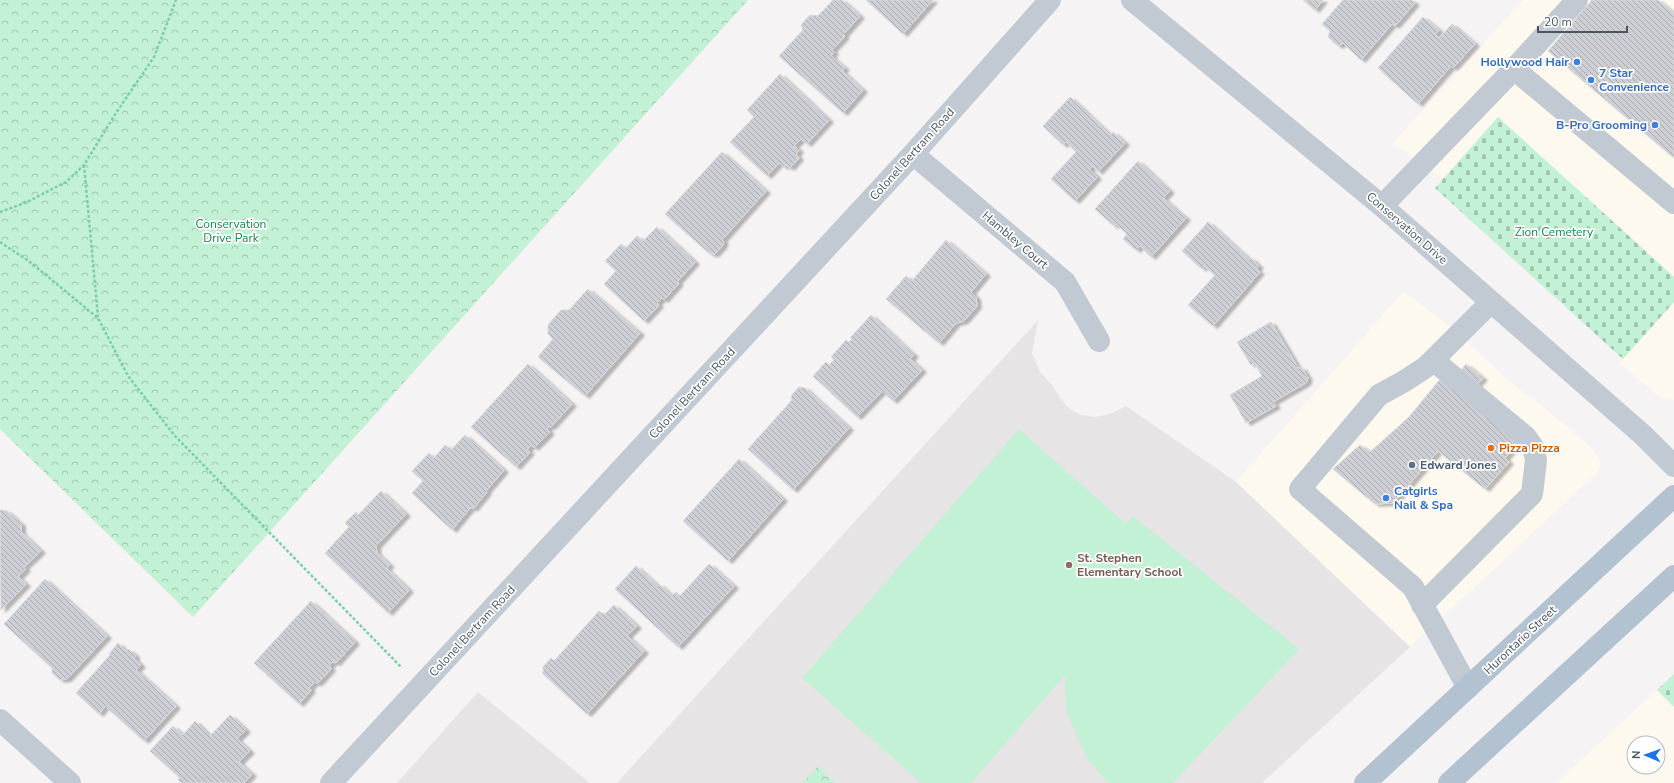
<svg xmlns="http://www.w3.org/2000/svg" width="1674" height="783" viewBox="0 0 1674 783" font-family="'Nunito Sans',sans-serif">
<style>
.commercial{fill:#fdf9ef;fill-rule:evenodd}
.education{fill:#e6e4e5}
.cemetery{fill:url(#cemetery-stones)}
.park{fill:url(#park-crowns)}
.pitch{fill:#c3f1d5}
.building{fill:url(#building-back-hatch);stroke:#d7d9de;filter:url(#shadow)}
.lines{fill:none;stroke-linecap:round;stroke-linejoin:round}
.path{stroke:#7ad0a6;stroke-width:2.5;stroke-dasharray:3 2;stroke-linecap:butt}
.minor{stroke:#c1cad2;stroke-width:22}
.major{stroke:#b3c2d1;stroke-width:22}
.shop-dot{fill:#3f7fe0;stroke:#fff;stroke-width:1.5}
.food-dot{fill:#e8710a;stroke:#fff;stroke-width:1.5}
.service-dot{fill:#5c6f8a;stroke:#fff;stroke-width:1.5}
.education-dot{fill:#8d6e63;stroke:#fff;stroke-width:1.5}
.labels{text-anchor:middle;stroke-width:3.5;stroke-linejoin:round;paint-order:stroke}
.shop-label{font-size:12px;font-weight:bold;fill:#366cbe;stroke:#fff;text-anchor:end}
.street-label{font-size:12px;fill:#4a5661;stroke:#fff}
.park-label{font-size:12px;fill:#17864f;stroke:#fff}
.food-label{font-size:12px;font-weight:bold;fill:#c56008;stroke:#fff;text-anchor:start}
.service-label{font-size:12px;font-weight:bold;fill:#4e5e75;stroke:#fff;text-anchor:start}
.education-label{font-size:12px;font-weight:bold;fill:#785e54;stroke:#fff;text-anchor:start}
</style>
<defs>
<pattern id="cemetery-stones" width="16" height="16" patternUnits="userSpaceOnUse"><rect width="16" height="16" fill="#c3f1d5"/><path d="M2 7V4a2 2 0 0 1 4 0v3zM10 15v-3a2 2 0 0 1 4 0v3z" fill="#a0c6b0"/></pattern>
<pattern id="park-crowns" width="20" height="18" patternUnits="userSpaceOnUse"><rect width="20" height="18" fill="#c3f1d5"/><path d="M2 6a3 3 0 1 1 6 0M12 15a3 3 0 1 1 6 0" fill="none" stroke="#a0c6b0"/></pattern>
<pattern id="building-back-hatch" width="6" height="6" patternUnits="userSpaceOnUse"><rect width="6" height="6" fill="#cdcfd5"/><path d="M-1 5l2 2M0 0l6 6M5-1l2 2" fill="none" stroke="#a8abb0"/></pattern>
<filter id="shadow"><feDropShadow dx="4.5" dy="2.5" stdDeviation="1" flood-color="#0004"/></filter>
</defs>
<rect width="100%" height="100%" fill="#f5f3f3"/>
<path class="commercial" d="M1523 0H1674V277L1498 117 1443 179 1393 143Z
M1403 292 1441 319 1477 351 1511 383 1542 406 1583 440 1596 454 1600 461 1601 466 1598 472 1410 647 1236 482Z
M1674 302V400H1673L1662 399 1619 363Z
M1657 690 1674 707V783H1556ZM1634 743H1658V767H1634Z"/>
<path class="education" d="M1038 320 1032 353 1040 372 1052 385 1060 398 1070 409 1081 415 1095 417 1110 414 1126 406 1236 482 1410 647 1262 783H617Z
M478 692 590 783H397Z"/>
<path class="cemetery" d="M1498 117 1674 277V302L1623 359 1435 188Z
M1674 674V707L1657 690Z"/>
<path class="park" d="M0 0H748L193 617 0 429Z
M818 766 835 783H803Z"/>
<path class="pitch" d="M1019 429 1126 524 1133 516 1299 649 1173 783H1108L1088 760 1067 714 1065 675 971 783H921L802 678Z"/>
<path class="building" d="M833 0H842L860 16 843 35 845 36 832 50 834 52 831 56 845 68 842 71 863 90 843 113 779 56 803 30 801 25 810 15 818 16Z
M866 0H933L903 34Z
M1303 0H1323L1315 10Z
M1343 0H1411L1415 3 1395 26 1392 24 1361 60 1343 43 1338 46 1328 37 1330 31 1322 24Z
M1592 0H1658L1674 13V158L1548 51Z
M1423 17 1439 30 1435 35 1439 38 1452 24 1475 44 1453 68 1451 66 1418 104 1378 68Z
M780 74 829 120 807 144 801 139 794 146 799 150 796 154 799 158 790 168 786 165 784 167 779 163 767 176 730 142 754 117 747 110Z
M1070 97 1110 135 1113 132 1125 143 1098 172 1093 166 1089 169 1097 177 1075 201 1051 179 1076 152 1066 142 1063 145 1043 126Z
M722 152 766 191 722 240 724 242 722 246 715 254H710L665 214Z
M1138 161 1170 191 1163 198 1186 218 1151 257 1140 246 1136 250 1123 239 1127 234 1116 224 1114 226 1095 209Z
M1208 222 1249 259 1251 258 1259 266 1256 269 1260 272 1213 326 1188 305 1215 275 1204 266 1202 269 1182 251Z
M657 227 695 262 677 282 679 283 664 300 662 298 657 303 659 305 644 321 604 284 616 271 605 261 621 244 626 248 637 236 643 241Z
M946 240 986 274 971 292 976 297 977 306 964 321 956 323 939 343 886 299 906 276 912 281Z
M588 289 640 333 585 396 538 357 553 339 548 334V325L561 310H569Z
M871 315 914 355 910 359 922 370 893 401 882 391 857 417 813 376 826 362 829 365 834 360 831 357 846 340 849 342 852 339 850 338Z
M1271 322 1298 368H1302L1308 378 1306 383 1273 402 1276 406 1246 423 1230 395 1262 376 1255 363 1251 365 1237 342Z
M528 364 572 404 551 427 549 426 547 429 550 432 534 448 531 445 527 450 530 452 516 467 471 427Z
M1466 364 1483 378 1470 392 1519 441 1505 458 1509 462 1485 489 1438 451 1393 503 1375 504 1333 469 1360 445 1370 452 1409 417 1446 372 1455 378Z
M799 387 805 388 849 428 793 490 748 449 792 400 791 396Z
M465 435 504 470 486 491 487 492 473 509 471 507 452 530 412 493 423 481 412 471 429 453 434 458 445 445 451 450Z
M739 459 783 499 728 561 683 521Z
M381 491 406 514 376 546 377 553 390 565 386 568 409 590 388 613 325 553 349 527 345 523 356 512 358 515Z
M0 510 7 511 21 524V532L41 551 24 567 26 569 18 577 26 584 1 610Z
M709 564 734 586 678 647 615 589 636 566 658 586 659 584 672 596 676 592 680 596Z
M45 579 107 636 67 679 60 680 52 673V668L4 624Z
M311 601 355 642 336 663 333 662 329 666 331 669 317 684 315 682 309 688 311 690 299 704 254 663Z
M614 605 637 626 627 636 644 651 587 714 542 673 544 670 542 668 551 658 554 661 599 611 604 615Z
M118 643 126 651 128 649 136 656 134 658 141 665 136 670 176 706 144 741 105 706 99 714 76 693 110 655 109 654Z
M230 715 246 730 237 739 250 751 239 762 252 774 244 783H182L178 780 180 778 150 751 173 726 183 735 195 721 210 736Z"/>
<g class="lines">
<path class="path" d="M84 165 98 317
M0 212 25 203 66 182 84 165 116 113 154 57 176 0
M0 242 30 262 98 318 128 376 175 436 402 668"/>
<path class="minor" d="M1132 0 1382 206 1644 436 1674 466
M1514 69 1674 203
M913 154 1065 282 1099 341
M1382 206 1514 69 1577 0
M1422 605 1532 494 1536 460 1533 447 1526 437 1433 360
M1468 688 1413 587 1300 489 1379 395 1403 382 1426 367 1491 302
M0 720 70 783
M331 783 913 154 1050 0"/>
<path class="major" d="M1365 783 1674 496
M1449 783 1674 576"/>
</g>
<g class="shop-dot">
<circle cx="1577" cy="62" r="4"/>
<circle cx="1591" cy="80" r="4"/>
<circle cx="1655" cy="125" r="4"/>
<circle cx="1386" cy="498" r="4"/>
</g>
<circle class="food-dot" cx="1491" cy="448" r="4"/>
<circle class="service-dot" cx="1412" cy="465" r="4"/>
<circle class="education-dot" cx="1069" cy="565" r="4"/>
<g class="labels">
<g class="shop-label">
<text x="1569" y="66">Hollywood Hair</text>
<text x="1599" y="77" text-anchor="start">7 Star<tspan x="1599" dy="14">Convenience</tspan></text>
<text x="1647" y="129">B-Pro Grooming</text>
<text x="1394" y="495" text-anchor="start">Catgirls<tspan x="1394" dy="14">Nail &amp; Spa</tspan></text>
</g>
<g class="street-label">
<text transform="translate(912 154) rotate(-48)" y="4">Colonel Bertram Road</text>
<text transform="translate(1407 228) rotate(41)" y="4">Conservation Drive</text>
<text transform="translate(1015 240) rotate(40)" y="4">Hambley Court</text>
<text transform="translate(692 393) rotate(-47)" y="4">Colonel Bertram Road</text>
<text transform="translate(472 631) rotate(-47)" y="4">Colonel Bertram Road</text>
<text transform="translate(1520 640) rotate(-43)" y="4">Hurontario Street</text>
</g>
<g class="park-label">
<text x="231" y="228">Conservation<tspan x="231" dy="14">Drive Park</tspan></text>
<text x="1554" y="236">Zion Cemetery</text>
</g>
<g class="food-label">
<text x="1499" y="452">Pizza Pizza</text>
</g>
<g class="service-label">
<text x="1420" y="469">Edward Jones</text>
</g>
<g class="education-label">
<text x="1077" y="562">St. Stephen<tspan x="1077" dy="14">Elementary School</tspan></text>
</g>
</g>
<g transform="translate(1646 755) rotate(272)"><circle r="19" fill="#ffffff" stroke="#b7bbc0"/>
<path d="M0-3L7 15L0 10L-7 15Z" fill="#1a73e8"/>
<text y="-6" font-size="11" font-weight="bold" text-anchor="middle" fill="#4a5661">N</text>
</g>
<path d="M1538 26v6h89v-6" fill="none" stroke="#4a5661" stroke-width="2"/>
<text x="1544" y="26" font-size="12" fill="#4a5661" stroke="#ffffff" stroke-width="3" paint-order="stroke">20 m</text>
</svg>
